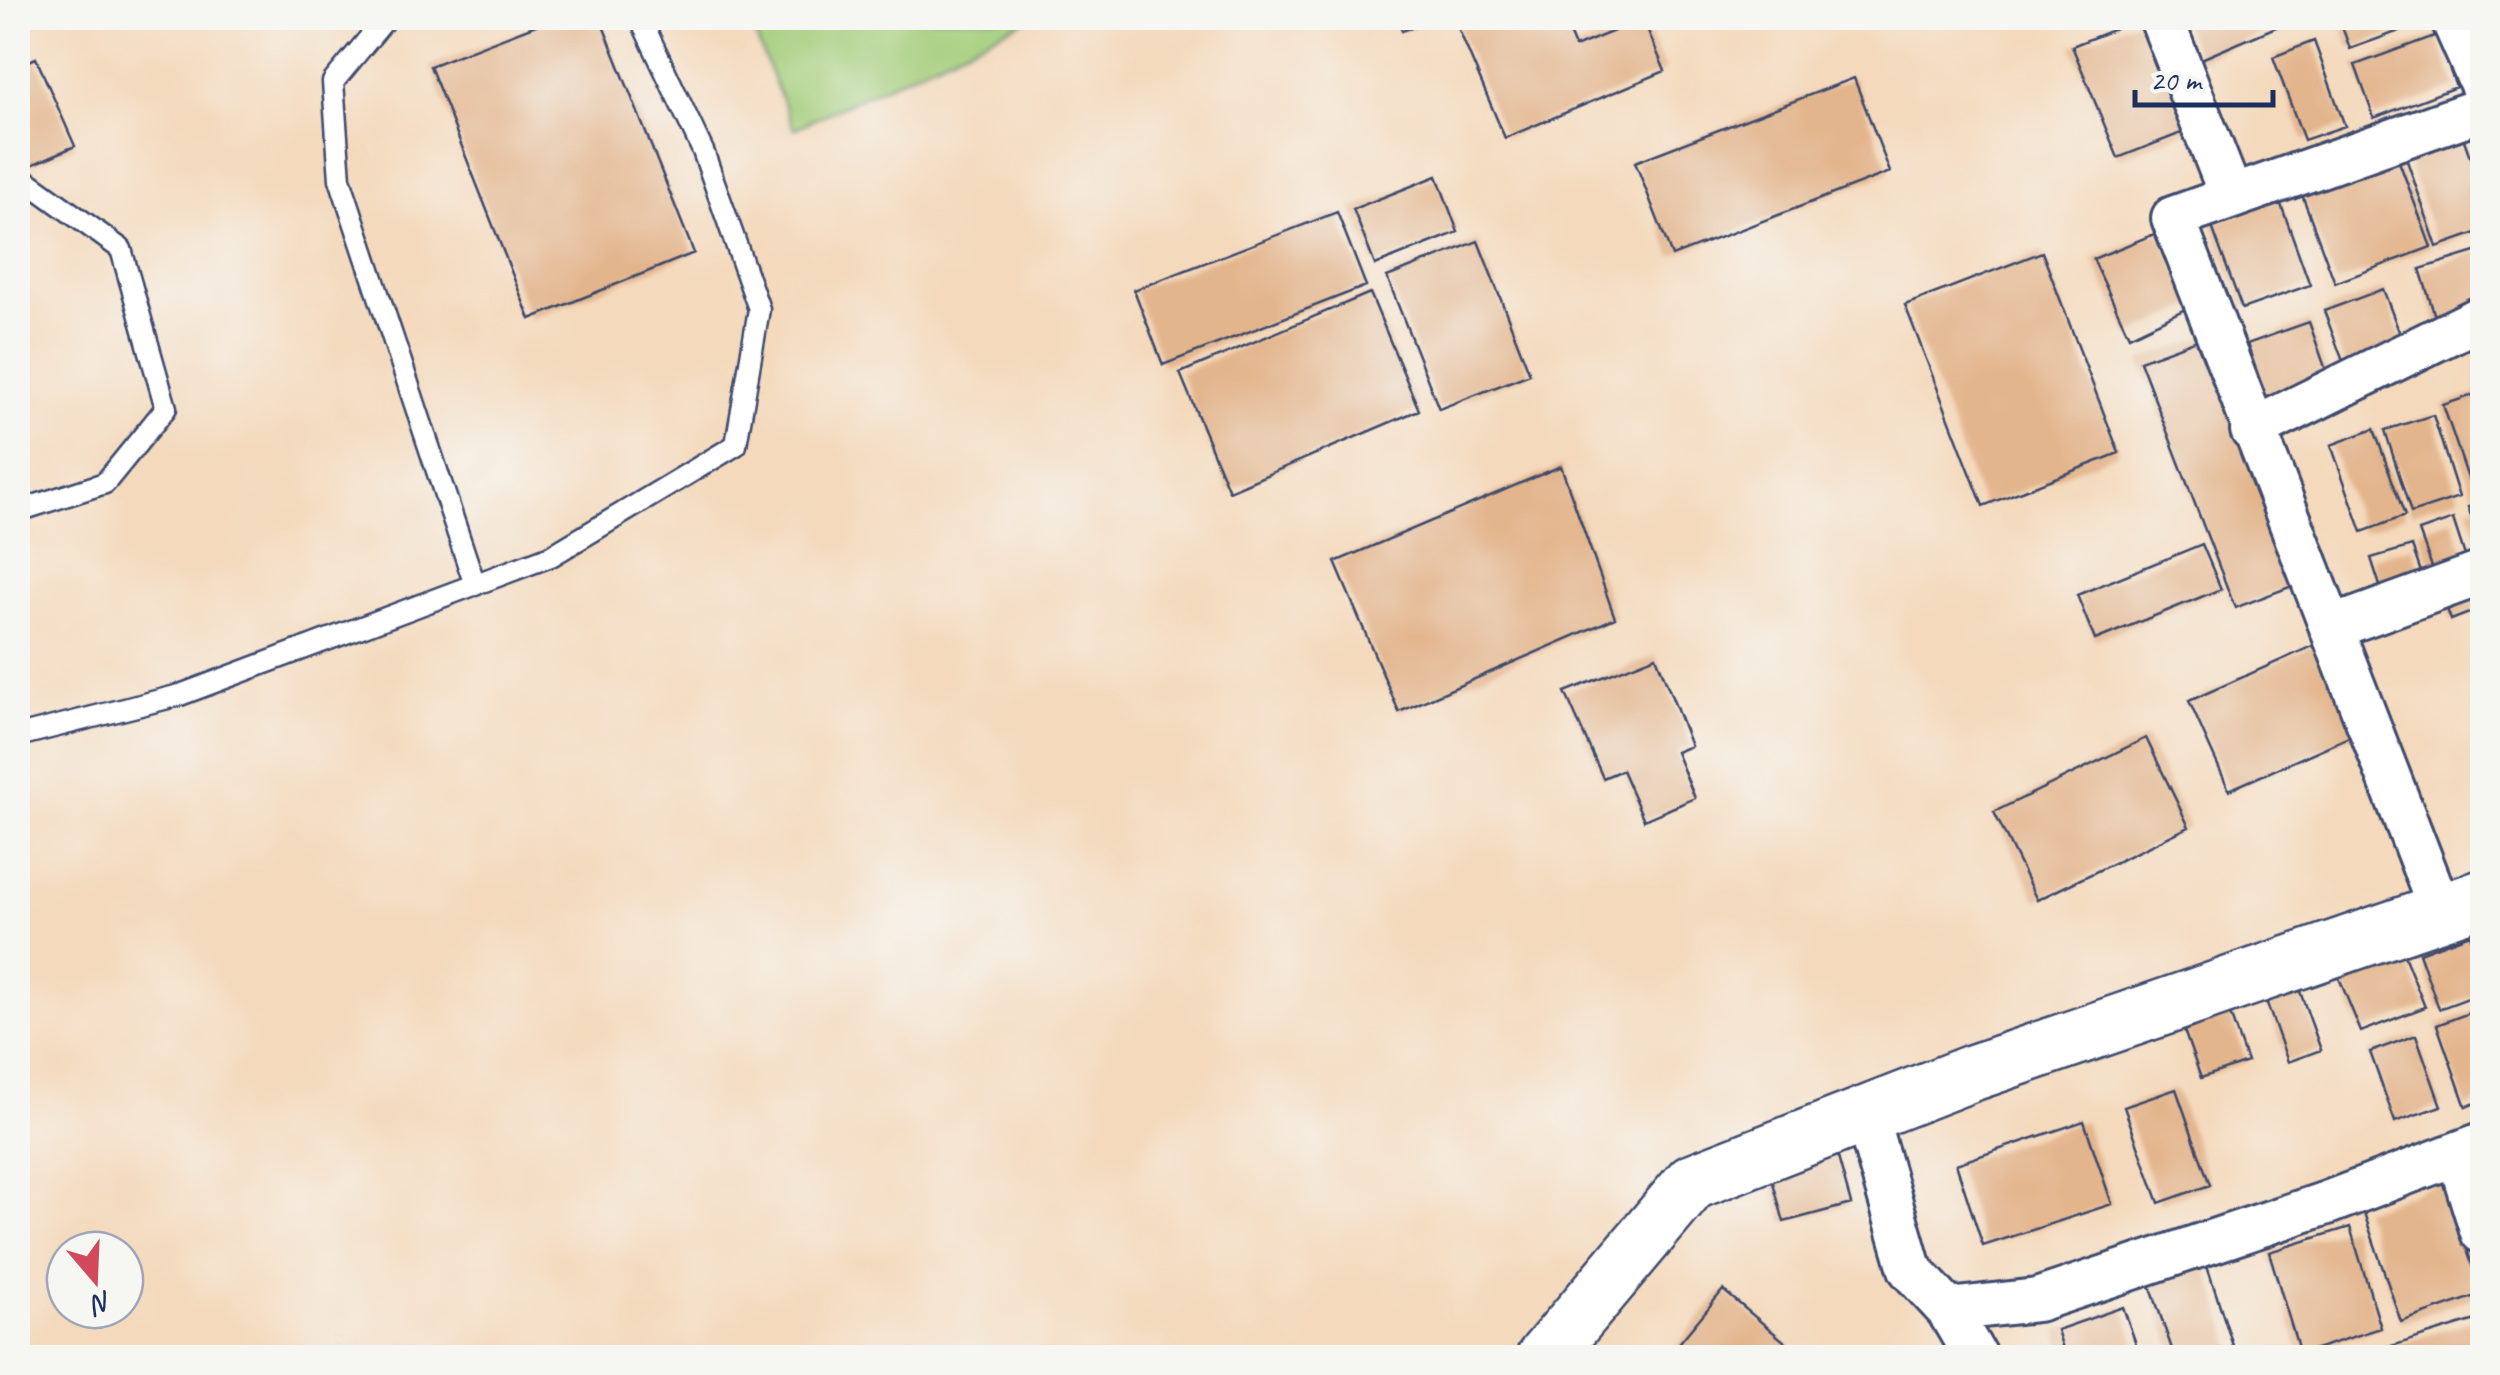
<svg xmlns="http://www.w3.org/2000/svg" width="2500" height="1375" viewBox="0 0 2500 1375" font-family="Caveat,sans-serif">
<style>
.green{fill:#a2cc78;stroke:#5e7e6b;stroke-width:2.5}
.building{fill:#e3b58d}
.lines{fill:none;stroke-linecap:round;stroke-linejoin:round}
.lane-casing{stroke:#3c486c;stroke-width:25}
.street-casing{stroke:#3c486c;stroke-width:48}
.secondary-casing{stroke:#3c486c;stroke-width:60}
.lane{stroke:#fff;stroke-width:20}
.street{stroke:#fff;stroke-width:42}
.secondary{stroke:#fff;stroke-width:55}
</style>
<rect width="100%" height="100%" fill="#f6f6f2"/>
<filter id="ink" filterUnits="userSpaceOnUse"><feTurbulence type="fractalNoise" baseFrequency=".01" numOctaves="2"/><feDisplacementMap in="SourceGraphic" scale="20" xChannelSelector="R" yChannelSelector="G"/><feConvolveMatrix kernelMatrix="1 2 1 2 8 2 1 2 1" color-interpolation-filters="sRGB"/></filter>
<filter id="wash" filterUnits="userSpaceOnUse"><feTurbulence type="fractalNoise" baseFrequency=".0048" numOctaves="4" result="noise"/><feDisplacementMap in="SourceGraphic" scale="40" xChannelSelector="R" yChannelSelector="G"/><feGaussianBlur stdDeviation="2.25" result="paint"/><feColorMatrix in="noise" values="0 0 0 0 0 0 0 0 0 0 0 0 0 0 0 0 0 1.4 0 .05"/><feComposite in="paint" operator="in"/></filter>
<g filter="url(#wash)">
<rect width="100%" height="100%" fill="#f4d9bc"/>
<path class="green" d="M748 18H1030L794 129Z"/>
<g id="blocks">
<path class="building" d="M554 18H600L694 253 530 319 430 66Z
M1397 18H1438L1402 31Z
M1454 18H1563L1575 47 1643 19 1665 71 1505 138Z
M2143 18 2189 130 2118 158 2072 46Z
M2181 18H2297L2199 60Z
M2339 18H2422L2424 22 2350 49Z
M2437 35 2456 87 2374 118 2355 65Z
M2314 41 2345 126 2304 140 2273 57Z
M36 58 75 146 18 171V66Z
M1854 78 1890 172 1672 256 1635 162Z
M2462 134 2482 191V231L2437 247 2405 155Z
M2397 156 2431 247 2335 283 2301 192Z
M1437 176 1458 232 1375 265 1353 209Z
M2279 199 2310 285 2242 309 2211 224Z
M1337 212 1366 286 1163 365 1134 290Z
M2159 232 2194 305 2129 336 2093 259Z
M1478 241 1530 374 1439 409 1387 277Z
M2482 250V336L2445 348 2420 269Z
M2042 252 2119 453 1983 506 1905 305Z
M2383 289 2414 371 2355 393 2324 311Z
M1370 293 1419 410 1229 491 1180 373Z
M2309 322 2338 404 2276 426 2247 344Z
M2205 337 2300 583 2235 608 2140 361Z
M2482 392V489L2473 493 2443 405Z
M2433 415 2459 497 2411 513 2385 430Z
M2374 429 2405 516 2362 532 2331 445Z
M1561 466 1615 618 1399 712 1335 562Z
M2482 502V549L2468 507Z
M2453 519 2482 608 2451 620 2419 531Z
M2202 544 2221 589 2095 640 2077 595Z
M2412 546 2433 607 2391 620 2371 558Z
M2335 636 2374 726 2229 790 2189 701Z
M1656 656 1691 746 1676 752 1695 798 1644 820 1622 770 1603 778 1565 692Z
M2146 738 2189 827 2037 900 1994 812Z
M2470 934 2482 969V993L2439 1009 2419 953Z
M2401 948 2425 1007 2361 1032 2337 973Z
M2298 986 2321 1050 2288 1062 2265 998Z
M2228 1008 2247 1062 2201 1078 2182 1025Z
M2482 1008V1100L2466 1107 2437 1025Z
M2416 1035 2441 1106 2395 1122 2370 1052Z
M2176 1089 2210 1185 2159 1203 2124 1107Z
M2084 1121 2112 1204 1983 1246 1956 1164Z
M1834 1143 1851 1204 1784 1222 1767 1161Z
M2444 1182 2482 1294 2401 1322 2363 1210Z
M2350 1227 2381 1328 2300 1354 2269 1252Z
M2206 1263 2237 1358H2175L2149 1282Z
M1723 1290 1804 1358H1667Z
M2123 1307 2141 1358H2066L2057 1330Z
M2482 1318V1358H2388L2385 1348Z"/>
</g>
</g>
<g filter="url(#ink)">
<use href="#blocks" fill-opacity="0" stroke="#3c486c" stroke-width="2.5"/>
<g class="lines">
<g class="lane-casing">
<path id="lane" d="M386 18 333 82 340 179 475 585
M18 182 27 181 121 249 166 408 105 483 18 511
M18 736 180 695 551 556 736 445 759 309 703 151 640 18"/>
</g>
<g class="street-casing">
<path id="street" d="M2161 18 2231 196
M2452 18 2482 86
M2252 430 2482 317
M2331 628 2482 573
M2441 912 2173 218 2482 109
M1866 1115 1910 1269 1948 1310 1976 1358
M2458 1155 2482 1232
M1948 1310 2037 1300 2327 1203 2482 1144"/>
</g>
<g class="secondary-casing">
<path id="secondary" d="M1544 1358 1692 1182 1972 1073 2482 898"/>
</g>
<use href="#lane" class="lane"/>
<use href="#street" class="street"/>
<use href="#secondary" class="secondary"/>
</g>
</g>
<rect width="2500" height="1375" fill="none" stroke="#f6f6f2" stroke-width="60"/>
<g transform="translate(95 1280) rotate(161)"><circle r="48" fill="#f6f6f2" stroke="#9ea6b7" stroke-width="2.5"/>
<path d="M0-8L18 38L0 25L-18 38Z" fill="#d1495b"/>
<text y="-15" font-size="28" font-weight="bold" text-anchor="middle" fill="#1b2f5e">N</text>
</g>
<path d="M2135 90v15h138v-15" fill="none" stroke="#1b2f5e" stroke-width="5"/>
<text x="2150" y="90" font-size="30" fill="#1b2f5e" stroke="#f6f6f2" stroke-width="8" paint-order="stroke">20 m</text>
</svg>
